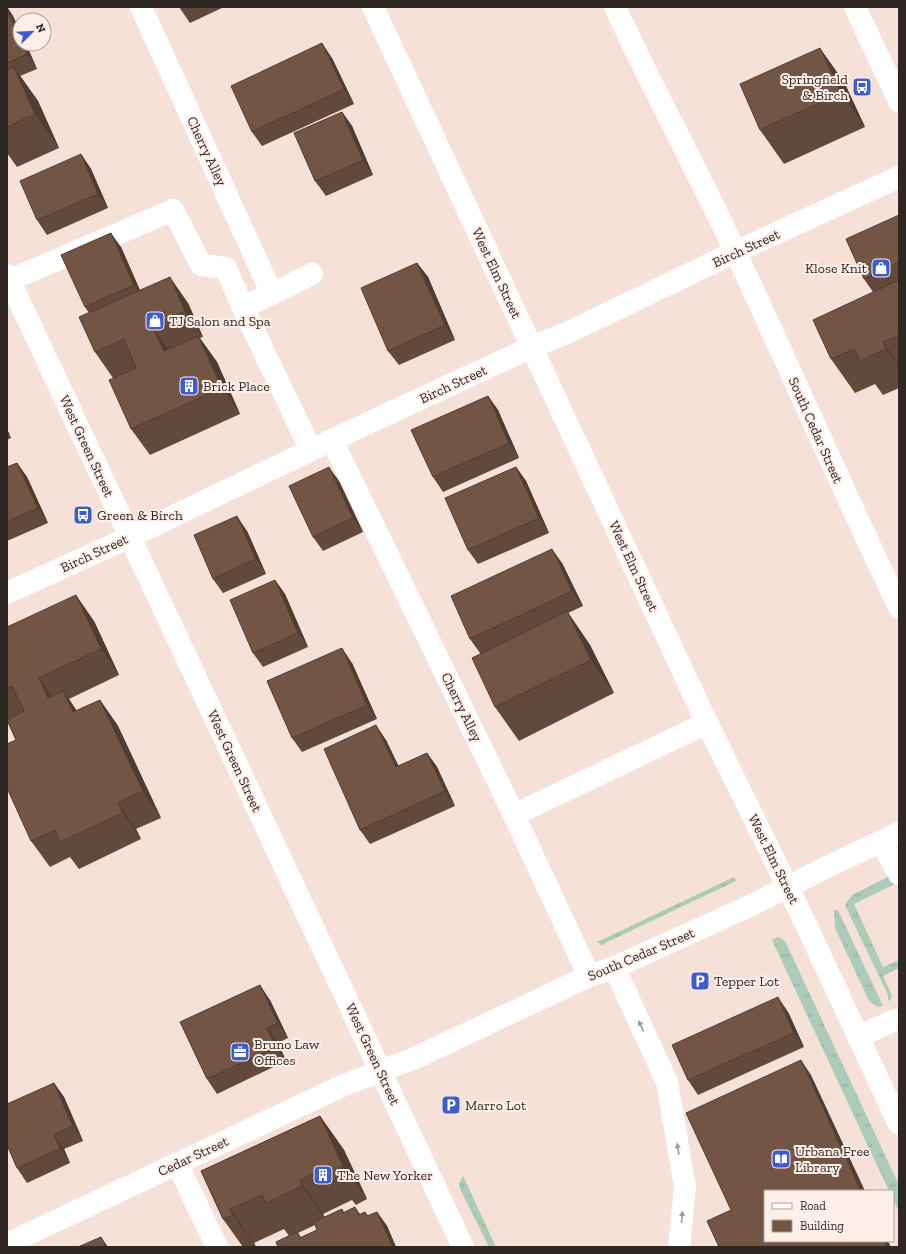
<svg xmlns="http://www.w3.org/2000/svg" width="906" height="1254" viewBox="0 0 906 1254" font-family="'Zilla Slab',serif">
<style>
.grass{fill:url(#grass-tufts)}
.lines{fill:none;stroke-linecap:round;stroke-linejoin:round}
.minor{stroke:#fff;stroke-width:22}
.wall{fill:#63493c;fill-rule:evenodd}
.shaded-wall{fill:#503c31}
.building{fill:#735546;stroke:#503c31}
.oneway{fill:#a19e9c}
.labels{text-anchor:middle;stroke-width:4;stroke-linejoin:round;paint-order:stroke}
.poi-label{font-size:14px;fill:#2e2723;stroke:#ffefe8;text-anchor:start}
.street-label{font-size:14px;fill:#2e2723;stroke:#ffefe8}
</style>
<defs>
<pattern id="grass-tufts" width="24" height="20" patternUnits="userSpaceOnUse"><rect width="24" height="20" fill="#acccb9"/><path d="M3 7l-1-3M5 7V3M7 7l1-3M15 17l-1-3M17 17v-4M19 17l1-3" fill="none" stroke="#94af9f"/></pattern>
</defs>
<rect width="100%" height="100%" fill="#f5e1d8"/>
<path class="grass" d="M890 876 895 884 854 904 883 967 899 960V968L883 976 892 996 890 1001 888 1000V995L845 905 852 895Z
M734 877 736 881 601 945 597 942Z
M834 910H838L883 1006 878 1007 869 1001 835 928Z
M778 937 782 939 786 943 899 1185V1212L893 1199V1191H889L772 940Z
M463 1176 496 1247H489L461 1191 459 1184Z"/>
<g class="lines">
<path class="minor" d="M141 7 272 294
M373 7 707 723 802 916 899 1124
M615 7C650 83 690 156 726 232 785 356 839 483 899 607
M855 7 899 101
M7 275 463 1247
M10 280 173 210 201 265 226 268 243 308
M332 440 514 815 589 976
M311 450 243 308 312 274
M7 593 130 537 332 440 532 347 569 332 735 252 899 177
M514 815 707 723
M881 842 899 874
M613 968 620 980 667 1082 685 1187 679 1247
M858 1037 895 1020
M177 1163 217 1247
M7 1244 342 1086 415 1058 589 976 613 968 752 905 831 865 899 833"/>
</g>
<path class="wall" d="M7 7 13 16 20 31V44H26L37 69 20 76 38 101 59 148 17 167 7 153Z
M179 7H224L190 23Z
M332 58 354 104 262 146 252 132Z
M844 82 865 127 784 164 760 130Z
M342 112 352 126 373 175 326 196 315 181Z
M81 154 91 169 108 208 47 235 37 220Z
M899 215V388L883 395 875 384 855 393 831 359 873 292 864 279Z
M121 247 140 290 188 303 203 337 200 338 217 362 240 414 150 455 131 429 113 378 95 352 89 313 85 307Z
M417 263 428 277 455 340 399 365 388 351Z
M488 396 498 410 519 458 443 492 433 477Z
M7 429 11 438 7 440Z
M17 463 27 477 48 523 7 541V467Z
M516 467 526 481 549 533 478 564 468 550Z
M339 481 363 532 323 551 313 537Z
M247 531 266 574 223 593 213 579Z
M562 563 583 606 568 613 590 645 614 693 519 741 495 707 480 653 470 639Z
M275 580 285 594 308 647 263 667 253 653Z
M94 621 119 675 69 699 77 711 100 700 118 726 161 818 136 829 141 839 79 869 70 857 50 867 31 841 16 740 8 722 7 723V627Z
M352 663 377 719 302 752 292 738Z
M386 740 398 766 427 753 437 767 455 806 370 844 360 830Z
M270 1000 288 1038 278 1043 286 1061 217 1094 207 1079Z
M788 1012 804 1047 698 1095 688 1080Z
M54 1083 64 1097 83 1141 64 1149 70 1163 27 1183 17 1168Z
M320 1116 344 1150 367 1199 356 1205 352 1200 323 1214 325 1217 342 1209 344 1212 355 1207 360 1214 365 1212 368 1216 377 1212 387 1226 396 1247H278L276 1242 289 1236 284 1229 254 1243 256 1247H243L223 1219 201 1171ZM315 1225 317 1230 301 1237 298 1233Z"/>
<path class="shaded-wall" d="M7 7 13 16 20 31V39L7 10Z
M322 43 332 58 354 104 344 89Z
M22 44H26L37 69 27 54Z
M820 48 844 82 865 127 841 93Z
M14 67 38 101 59 148 35 114Z
M342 112 352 126 373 175 363 160Z
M81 154 91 169 108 208 98 194Z
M111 233 121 247 144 300 134 285Z
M417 263 428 277 455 340 445 325Z
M170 277 188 303 203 337 185 311Z
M152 326 170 352 164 351Z
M198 336 217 362 240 414 222 388Z
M883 342 899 365V367L886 349Z
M488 396 498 410 519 458 509 443Z
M7 429 11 438 7 432Z
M17 463 27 477 48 523 38 508Z
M329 467 339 481 363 532 353 518Z
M516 467 526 481 549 533 539 518Z
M237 516 247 531 266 574 256 559Z
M552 549 562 563 583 606 572 591Z
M275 580 285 594 308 647 298 633Z
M76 595 94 621 119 675 101 649Z
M567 611 590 645 614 693 591 660Z
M342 648 352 663 377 719 367 705Z
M39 678 57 704 48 698Z
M63 691 81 717 73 712Z
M100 700 118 726 161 818 143 791Z
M376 725 386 740 406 781 396 767Z
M427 753 437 767 455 806 445 791Z
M118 803 136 829 141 839 123 813Z
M260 985 270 1000 288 1038 278 1023Z
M778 997 788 1012 804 1047 794 1033Z
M267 1028 278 1043 286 1061 276 1047Z
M801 1060 811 1075 865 1191H861Z
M54 1083 64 1097 83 1141 73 1126Z
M320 1116 344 1150 367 1199 343 1166Z
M54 1135 64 1149 70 1163 60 1149Z
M300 1180 323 1214 326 1220 302 1186Z
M230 1209 254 1243 256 1247 233 1215Z
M377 1212 387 1226 396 1247H393Z
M101 1237 108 1247H106Z
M884 1241H888L891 1247H887Z"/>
<path class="building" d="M7 10 20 39V44H22L27 54 7 63Z
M322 43 344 89 252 132 231 86Z
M820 48 841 93 760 130 740 84Z
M14 67 35 114 7 127V70Z
M342 112 363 160 315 181 294 133Z
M81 154 98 194 37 220 20 181Z
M899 215V262L864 279 846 239Z
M111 233 134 285 85 307 61 255Z
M417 263 445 325 388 351 361 288Z
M170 277 185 311 152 326 164 351 198 336 222 388 131 429 109 380 136 368 124 339 95 352 79 317Z
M899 280V335L883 342 886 349 860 361 854 349 831 359 813 320Z
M488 396 509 443 433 477 411 430Z
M17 463 38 508 7 522V467Z
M329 467 353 518 313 537 289 486Z
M516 467 539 518 468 550 445 498Z
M237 516 256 559 213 579 194 535Z
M552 549 572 591 470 639 451 596Z
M275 580 298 633 253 653 230 600Z
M76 595 101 649 39 678 48 698 63 691 73 712 100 700 143 791 118 803 123 813 60 842 55 830 31 841 7 788V744L16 740 7 720 24 711 12 686 7 688V627Z
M567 611 591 660 495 707 472 658Z
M342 648 367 705 292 738 267 681Z
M376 725 396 767 427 753 445 791 360 830 324 749Z
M260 985 278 1023 267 1028 276 1047 207 1079 180 1022Z
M778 997 794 1033 688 1080 672 1045Z
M801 1060 861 1191H765V1241H884L887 1247H719L707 1221 731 1210 686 1113Z
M54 1083 73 1126 54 1135 60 1149 17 1168 7 1145V1104Z
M320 1116 343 1166 332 1171 330 1166 300 1180 302 1186 266 1203 262 1195 230 1209 233 1215 223 1219 201 1171Z
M355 1207 359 1215 365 1212 367 1216 377 1212 393 1247H278L276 1242 297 1232 300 1238 317 1230 314 1222 342 1209 343 1213Z
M101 1237 106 1247H78Z"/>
<defs><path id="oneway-solid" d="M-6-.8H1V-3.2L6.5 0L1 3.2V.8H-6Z"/></defs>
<g class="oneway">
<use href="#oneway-solid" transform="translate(641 1026) rotate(-115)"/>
<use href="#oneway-solid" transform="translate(678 1149) rotate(-100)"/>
<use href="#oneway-solid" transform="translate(682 1217) rotate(-85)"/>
</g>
<defs>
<g id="bus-square" transform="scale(1)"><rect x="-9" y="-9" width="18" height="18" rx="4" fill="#3e5cce" stroke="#ffefe8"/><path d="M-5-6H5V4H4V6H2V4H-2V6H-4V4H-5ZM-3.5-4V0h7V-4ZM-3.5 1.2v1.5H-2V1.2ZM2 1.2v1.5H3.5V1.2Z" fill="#fff"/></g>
<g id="shop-square" transform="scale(1)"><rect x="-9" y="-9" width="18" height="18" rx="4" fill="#3e5cce" stroke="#ffefe8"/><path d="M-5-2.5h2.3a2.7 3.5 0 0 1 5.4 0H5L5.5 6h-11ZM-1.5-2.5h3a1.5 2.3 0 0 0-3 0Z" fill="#fff"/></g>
<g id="building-square" transform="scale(1)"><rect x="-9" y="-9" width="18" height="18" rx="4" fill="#3e5cce" stroke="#ffefe8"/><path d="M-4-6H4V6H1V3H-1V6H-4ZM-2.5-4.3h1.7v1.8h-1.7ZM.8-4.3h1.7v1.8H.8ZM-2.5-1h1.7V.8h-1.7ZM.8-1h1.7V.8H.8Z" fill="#fff"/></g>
<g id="parking-square" transform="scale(1)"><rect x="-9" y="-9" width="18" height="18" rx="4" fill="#3e5cce" stroke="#ffefe8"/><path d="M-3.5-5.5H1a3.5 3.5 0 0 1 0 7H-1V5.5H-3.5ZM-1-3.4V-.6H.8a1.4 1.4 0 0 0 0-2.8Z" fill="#fff"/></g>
<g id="office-square" transform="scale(1)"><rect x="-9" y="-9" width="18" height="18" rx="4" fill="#3e5cce" stroke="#ffefe8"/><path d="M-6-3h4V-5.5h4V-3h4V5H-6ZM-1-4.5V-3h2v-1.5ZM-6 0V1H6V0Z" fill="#fff"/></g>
<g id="library-square" transform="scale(1)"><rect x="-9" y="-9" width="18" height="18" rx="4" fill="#3e5cce" stroke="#ffefe8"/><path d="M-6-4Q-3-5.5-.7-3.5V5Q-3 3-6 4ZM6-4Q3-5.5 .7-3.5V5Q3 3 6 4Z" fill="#fff"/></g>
</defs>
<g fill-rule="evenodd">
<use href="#bus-square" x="862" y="87"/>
<use href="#shop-square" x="881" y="268"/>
<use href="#shop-square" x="155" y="321"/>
<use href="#building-square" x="189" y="386"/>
<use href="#bus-square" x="83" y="515"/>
<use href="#parking-square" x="700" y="981"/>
<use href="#office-square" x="240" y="1052"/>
<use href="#parking-square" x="451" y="1105"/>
<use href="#library-square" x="781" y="1159"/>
<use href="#building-square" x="323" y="1175"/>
</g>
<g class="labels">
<g class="poi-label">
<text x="848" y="84" text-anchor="end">Springfield<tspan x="848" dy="16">&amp; Birch</tspan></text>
<text x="867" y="273" text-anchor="end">Klose Knit</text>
<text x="169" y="326">TJ Salon and Spa</text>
<text x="203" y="391">Brick Place</text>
<text x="97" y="520">Green &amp; Birch</text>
<text x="714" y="986">Tepper Lot</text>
<text x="254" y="1049">Bruno Law<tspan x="254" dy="16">Offices</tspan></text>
<text x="465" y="1110">Marro Lot</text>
<text x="795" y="1156">Urbana Free<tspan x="795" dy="16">Library</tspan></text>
<text x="337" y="1180">The New Yorker</text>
</g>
<g class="street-label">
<text transform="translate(207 151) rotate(65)" y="5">Cherry Alley</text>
<text transform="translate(746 248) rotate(-25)" y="5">Birch Street</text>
<text transform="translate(497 273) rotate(65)" y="5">West Elm Street</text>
<text transform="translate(453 384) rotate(-25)" y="5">Birch Street</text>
<text transform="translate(816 430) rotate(66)" y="5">South Cedar Street</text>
<text transform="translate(87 446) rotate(65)" y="5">West Green Street</text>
<text transform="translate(94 553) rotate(-25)" y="5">Birch Street</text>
<text transform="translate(634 566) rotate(65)" y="5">West Elm Street</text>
<text transform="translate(462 707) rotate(64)" y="5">Cherry Alley</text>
<text transform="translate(235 761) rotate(65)" y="5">West Green Street</text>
<text transform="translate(774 859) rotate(64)" y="5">West Elm Street</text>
<text transform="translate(641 954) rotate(-23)" y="5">South Cedar Street</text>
<text transform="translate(373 1054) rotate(65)" y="5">West Green Street</text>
<text transform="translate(193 1156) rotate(-25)" y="5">Cedar Street</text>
</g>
</g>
<rect width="906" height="1254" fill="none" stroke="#2e2723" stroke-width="16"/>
<rect x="764" y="1190" width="130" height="52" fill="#ffefe8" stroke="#ab9f99"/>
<rect x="772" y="1203" width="20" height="6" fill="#ffffff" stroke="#ab9f99"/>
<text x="800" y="1210" font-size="12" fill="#2e2723">Road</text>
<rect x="772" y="1220" width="20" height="12" fill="#735546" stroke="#ab9f99"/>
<text x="800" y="1230" font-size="12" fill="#2e2723">Building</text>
<g transform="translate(32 32) rotate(66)"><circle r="19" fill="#ffefe8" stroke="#ab9f99"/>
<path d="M0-3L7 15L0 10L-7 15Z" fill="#3e5cce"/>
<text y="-6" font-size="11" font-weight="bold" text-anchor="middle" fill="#2e2723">N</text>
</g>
</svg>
